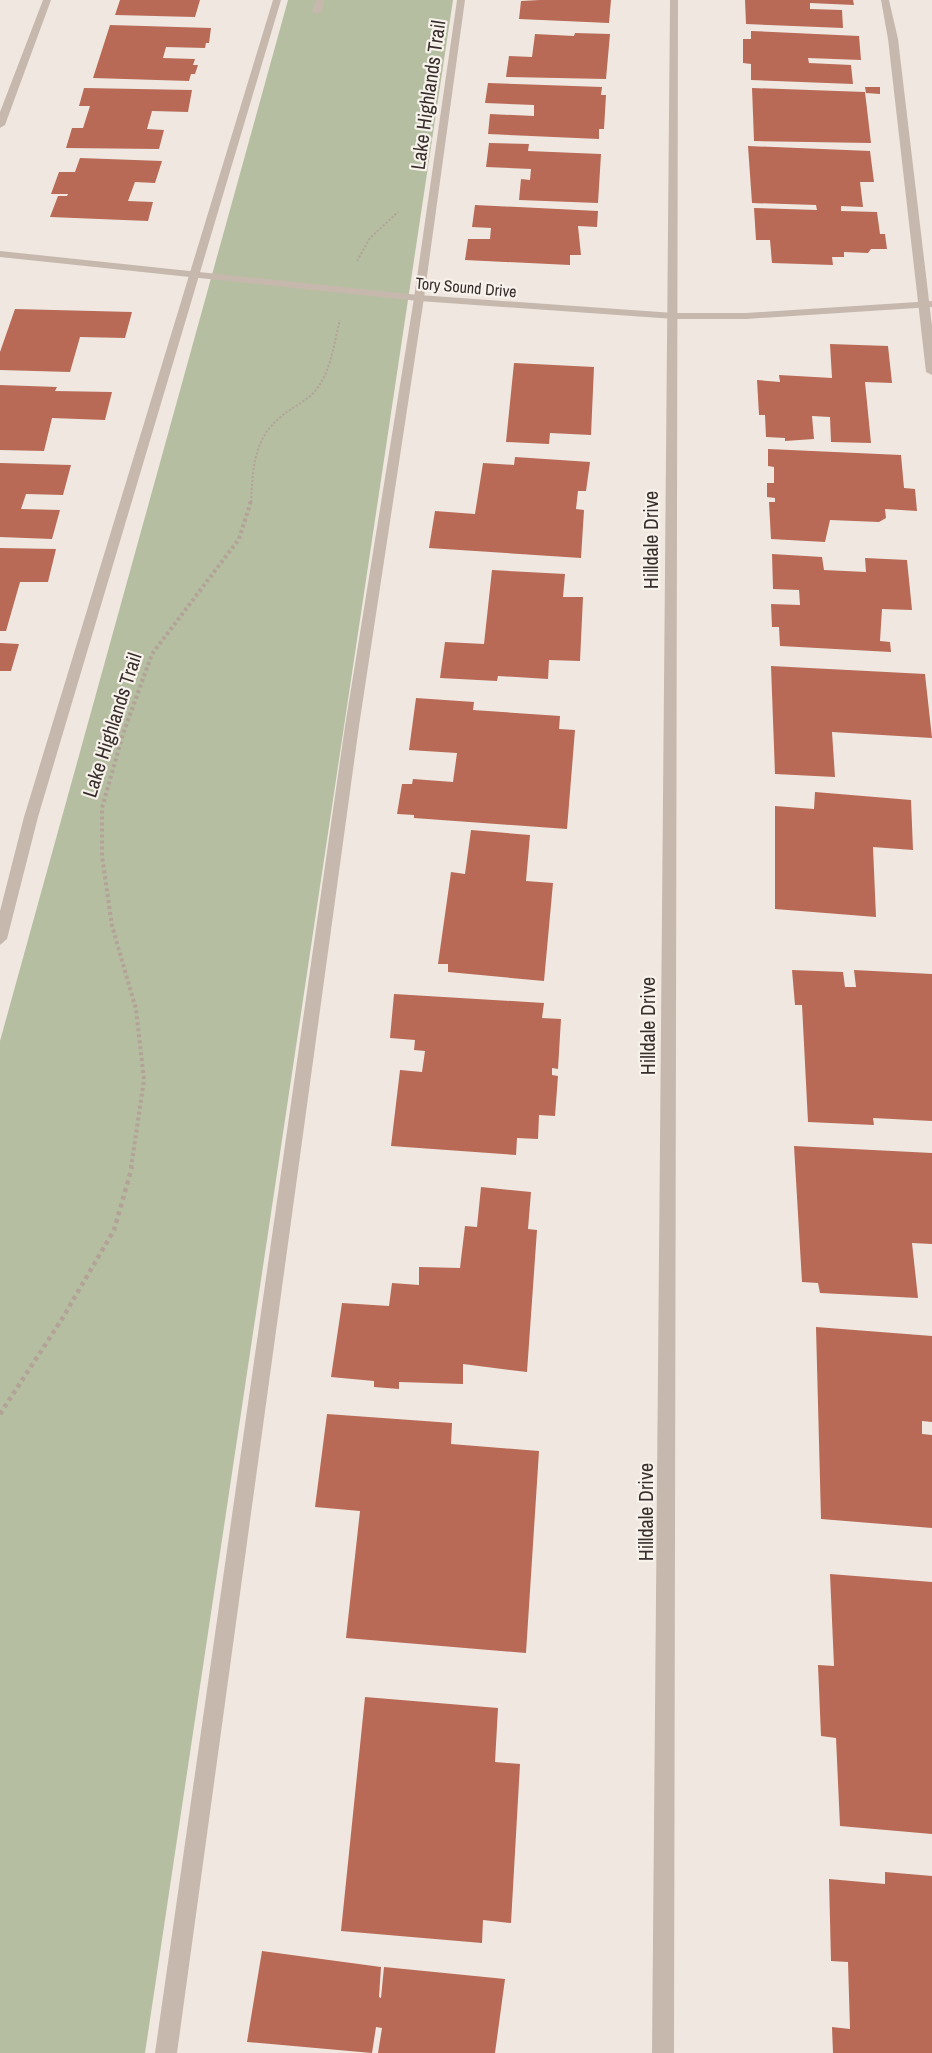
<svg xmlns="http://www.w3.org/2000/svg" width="932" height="2053" viewBox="0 0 932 2053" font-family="'Archivo Narrow',sans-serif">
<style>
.green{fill:#b5bea1}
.building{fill:#b86a56}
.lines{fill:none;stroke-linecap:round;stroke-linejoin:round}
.path-far2{stroke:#b3a297;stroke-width:2;stroke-dasharray:2 2;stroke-linecap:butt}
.path-far1{stroke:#b3a297;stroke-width:4;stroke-dasharray:3 3;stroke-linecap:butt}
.path{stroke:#b3a297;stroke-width:4.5;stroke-dasharray:4 4;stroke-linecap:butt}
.service{fill:#c7b8ad;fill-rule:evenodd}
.minor{fill:#c7b8ad;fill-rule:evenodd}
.tertiary{fill:#c7b8ad;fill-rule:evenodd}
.labels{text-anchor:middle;stroke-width:4.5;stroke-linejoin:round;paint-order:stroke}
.far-street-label{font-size:16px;fill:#372e2b;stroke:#f8f2ec}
.street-label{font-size:20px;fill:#372e2b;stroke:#f8f2ec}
</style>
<rect width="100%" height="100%" fill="#f0e8e0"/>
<path class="green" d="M288 0H453L145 2053H0V1041Z"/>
<path class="building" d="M120 0H200L195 17 115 15Z
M540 0H611L609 23 519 19 521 1Z
M745 0H853L854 5 810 3V9L842 10 843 28 746 24Z
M110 25 211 28 209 43H206L205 48 166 47 163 58 195 59 193 65H198L195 74H191L189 81 93 78Z
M751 31 859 36 861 60 808 58 809 63 851 65 853 84 751 80V64L743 63V39H751Z
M575 33 610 34 606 79 506 77 509 56 532 57 535 34 574 36Z
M488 83 602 87 601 95H606L604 129H599V139L488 134 490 114 534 116V105L485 103Z
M865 87H880V94L866 93Z
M84 88 192 90 188 112 152 111 147 129 164 130 159 149 66 148 72 128H83L90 106H79Z
M752 88 865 92 871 143 754 141Z
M489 143 529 144 528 151 601 154 598 203 519 200 521 179 530 180 531 169 486 167Z
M748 146 870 151 874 182H860L863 207 841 206V211L877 212 880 234H885L887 249H871L868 253 844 252V257H832L833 265 772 263 770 240H756L754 208 817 210 816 205 752 203Z
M80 158 162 161 155 183 135 182 128 201 153 202 148 221 50 217 58 196H67L68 194H51L59 172H75Z
M475 205 598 211 597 227 578 226 581 255H570V265L465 260 468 239H490L491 228 472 227Z
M15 309 132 312 125 338 80 337 70 372 0 370V352Z
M830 344 888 346 892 383 865 382 871 443 831 442 830 417 812 416 814 439 785 441V438L766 437 765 415H759L757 380 780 382 779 375 832 378Z
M514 363 594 367 591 435 550 433 549 444 506 442Z
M0 385 57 387 55 391 112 392 105 420 52 418 44 451 0 450Z
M768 449 901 455 904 488 915 489 917 511 885 509 886 518 879 522 830 520 825 542 771 539 769 502H775V498L767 497V483H774V467L768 466Z
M515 457 590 462 586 491H578L576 509 584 510 581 558 429 548 435 511 475 514 483 463 514 465Z
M0 463 71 465 63 495 26 494 21 509 60 510 52 539 0 537Z
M0 548 56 549 48 582H20L6 631H0Z
M772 554 822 557 824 570 866 572 865 558 907 560 912 610 882 609 880 641 890 642 891 652 780 646 779 627H772L771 604 800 605 799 590 773 589Z
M492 570 565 574 563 597H583L580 661 549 660 548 679 498 676 497 681 440 678 445 642 484 644Z
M0 643 19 644 11 671H0Z
M771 666 925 674 932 738 832 732 835 777 775 774Z
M416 698 474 702 473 710 560 716 559 729 575 730 567 829 414 818V815L397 814 402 784H412L413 779 453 782 457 753 409 750Z
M815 792 911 800 913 850 873 847 876 917 775 909V806L814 809Z
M471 830 530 835 526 881 553 883 544 981 448 972V964H438L451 872 465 874Z
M792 970 843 972 845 987H856L854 970 932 974V1121L873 1118 874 1125 808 1122 802 1005H795Z
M394 994 544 1003 542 1018 561 1019 558 1069 552 1068V1075L558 1076 555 1116 539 1115 538 1139 517 1138 516 1155 391 1146 400 1070 422 1072 425 1051 414 1050 415 1040 390 1038Z
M794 1146 932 1153V1244L912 1243 918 1298 820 1293 818 1283 802 1282Z
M481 1187 531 1192 528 1229 537 1230 527 1372 463 1364V1384L399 1382V1389L374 1387V1381L331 1377 342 1303 389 1306 392 1283 419 1285V1267L460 1268 465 1226 477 1227Z
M816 1327 932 1336V1422L922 1421V1434L932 1435V1528L821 1519Z
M327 1414 452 1423 451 1444 539 1451 526 1653 346 1638 360 1511 315 1507Z
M830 1574 932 1582V1834L840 1826 836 1738 821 1736 818 1665 834 1666Z
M365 1697 498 1708 495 1762 520 1764 511 1923 483 1920 482 1943 341 1931Z
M885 1872 932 1876V2053H833L832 2027 850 2029 848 1962 831 1961 829 1879 885 1884Z
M262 1951 381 1967 379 1997 381 1998 384 1967 505 1979 495 2053H378L382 2028 376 2027 372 2053 247 2042Z"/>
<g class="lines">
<path class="path-far2" d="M357 261 370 238 398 212
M251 502C253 468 253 438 283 415 293 407 308 400 316 390 331 371 334 343 340 320"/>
<path class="path-far1" d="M131 1168 144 1080 136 1009 112 926 102 856V808L123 734 152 654 239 539 251 501"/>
<path class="path" d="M0 1414 62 1319 114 1230 132 1167"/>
<path class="service" d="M273 0H281L38 817 7 939 0 945V911L24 817Z
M316 0H324L322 11 317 14 312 11Z
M457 0H465L424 298 359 726 177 2053H155L345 726 414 298Z
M881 0H889L898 39 932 326V375L926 372 888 39Z"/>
<path class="minor" d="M43 0H51L5 125 0 128V112Z
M670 0H678L674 2053H652Z"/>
<path class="tertiary" d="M0 251 419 295 674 313H746L932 301V307L746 319H674L419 301 0 257Z"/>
</g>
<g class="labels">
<g class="far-street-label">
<text transform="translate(466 287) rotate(5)" y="6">Tory Sound Drive</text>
</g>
<g class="street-label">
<text transform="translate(428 95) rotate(-82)" y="7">Lake Highlands Trail</text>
<text transform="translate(651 540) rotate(-90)" y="7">Hilldale Drive</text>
<text transform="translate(112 725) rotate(-72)" y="7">Lake Highlands Trail</text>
<text transform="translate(648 1026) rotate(-90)" y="7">Hilldale Drive</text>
<text transform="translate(646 1512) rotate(-90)" y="7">Hilldale Drive</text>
</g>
</g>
</svg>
